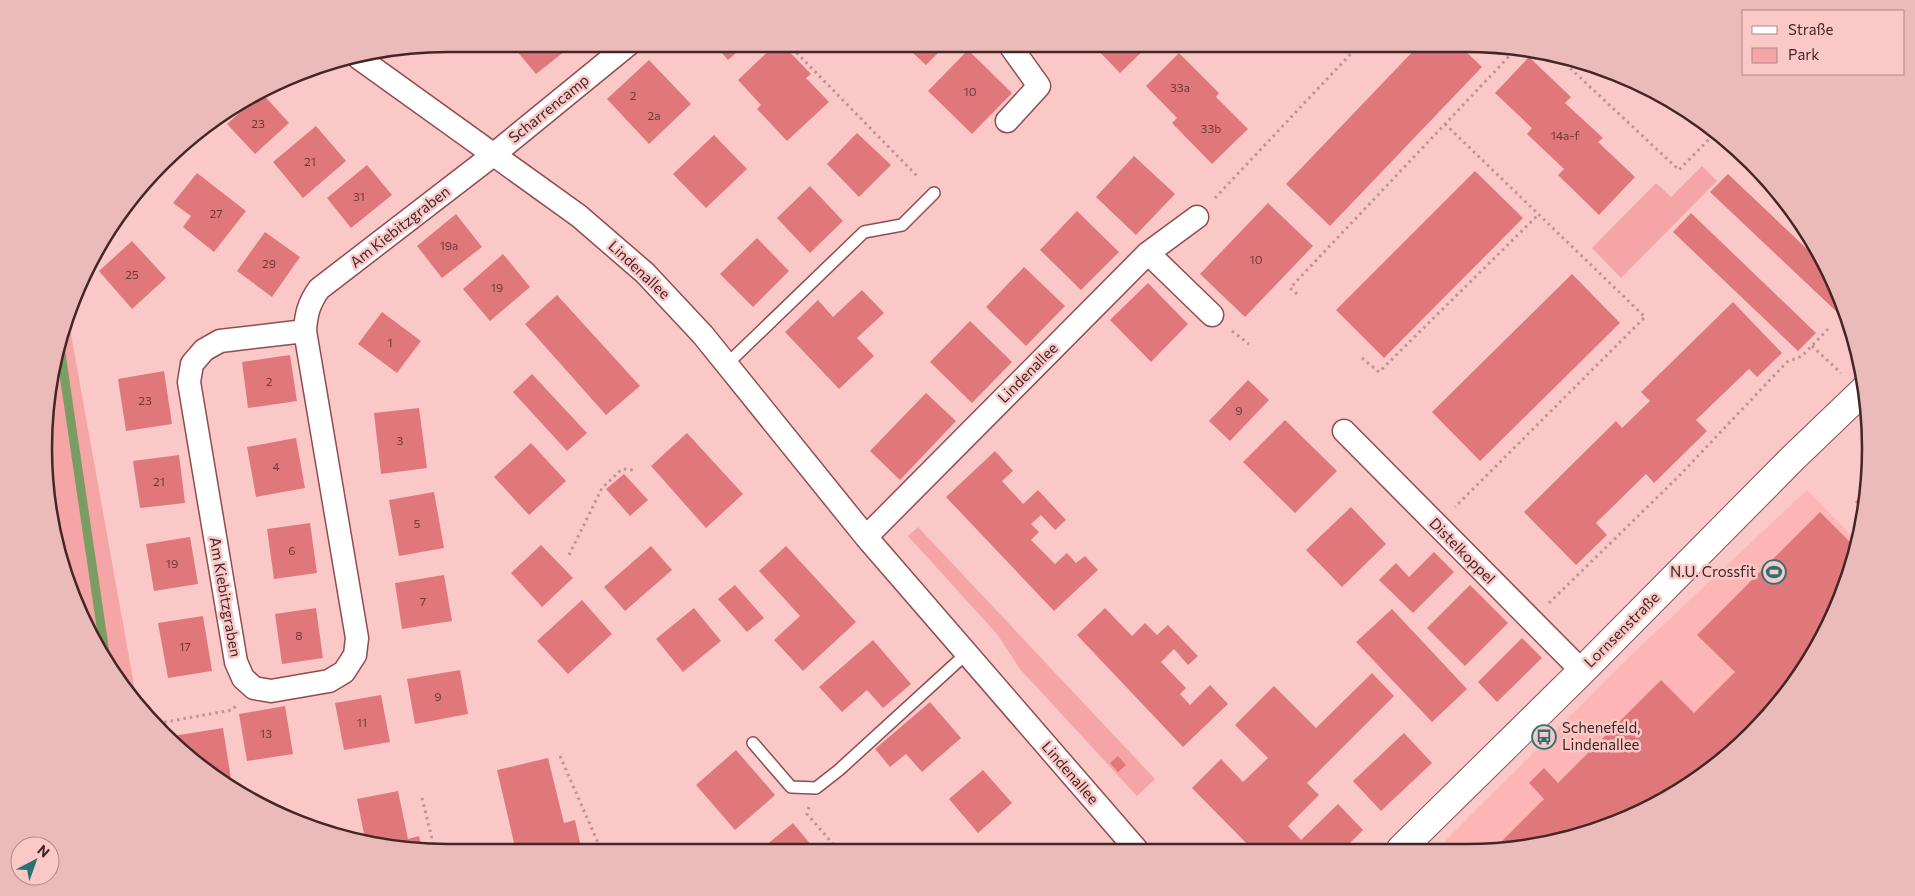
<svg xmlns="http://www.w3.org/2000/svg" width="1915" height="896" viewBox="0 0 1915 896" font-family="Commissioner,sans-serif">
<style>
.built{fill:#fdb6b5}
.green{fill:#f5a5a5}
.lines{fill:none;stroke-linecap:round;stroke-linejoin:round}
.stream{stroke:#7a9d64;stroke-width:9}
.building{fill:#e0787b}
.service-casing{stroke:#924c4e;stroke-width:14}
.minor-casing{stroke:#924c4e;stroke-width:25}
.tertiary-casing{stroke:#924c4e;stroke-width:30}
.path{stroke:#bf9494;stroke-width:3;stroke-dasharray:2.5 4;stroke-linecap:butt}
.service{stroke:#fff;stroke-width:11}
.minor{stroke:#fff;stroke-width:22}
.tertiary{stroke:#fff;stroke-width:28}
.labels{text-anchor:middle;stroke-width:5;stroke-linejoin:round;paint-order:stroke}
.number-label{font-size:12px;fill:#6c3a3b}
.street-label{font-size:15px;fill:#452626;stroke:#f9c8c7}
.poi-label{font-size:15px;fill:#452626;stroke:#f9c8c7;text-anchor:end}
.rim{fill:none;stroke:#452626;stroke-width:2.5}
</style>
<rect width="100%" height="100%" fill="#f9c8c7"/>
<path class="built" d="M1807 490 1859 543 1841 602 1713 769 1622 821 1520 849H1437L1628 658Z"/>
<path class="green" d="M235 105 153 179 182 144Z
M1702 166 1717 181 1621 278 1592 248 1656 183 1671 197Z
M69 323 136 696 98 650 65 578 47 501 51 369Z
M918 527 1155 779 1137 796 1020 669 997 634 908 536Z"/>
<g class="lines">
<path class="stream" d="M60 347 106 660"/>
</g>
<path class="building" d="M511 44H574L536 74Z
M714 44H746L728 60Z
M776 44H782L811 74 806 78 829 102 787 141 757 109 761 105 738 80Z
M903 44H947L926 65Z
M1092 44H1150L1120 73Z
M1420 44H1458L1482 67 1330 226 1286 184Z
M968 50 1012 93 972 134 928 91Z
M1179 53 1219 93 1216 97 1248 129 1212 164 1172 123 1177 118 1146 86Z
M1529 57 1571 97 1565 103 1603 138 1598 142 1635 177 1599 215 1558 175 1564 169 1527 134 1532 128 1495 93Z
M649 60 691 104 649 144 607 99Z
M262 93 289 123 255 154 227 124Z
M1662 96 1691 112 1696 115 1690 122Z
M316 126 346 161 303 198 273 162Z
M857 133 891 165 859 197 827 164Z
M714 135 747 169 706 208 673 174Z
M1134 156 1175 194 1136 235 1096 197Z
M367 165 392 195 351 228 327 198Z
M1475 171 1523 218 1384 358 1336 310Z
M197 173 246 211 214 252 183 227 191 216 173 203Z
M1728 174 1826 267 1840 293 1844 306 1838 313 1710 192Z
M810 186 843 221 810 253 777 218Z
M1268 203 1313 246 1245 317 1200 274Z
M1077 211 1119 252 1081 290 1040 250Z
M1691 213 1816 333 1798 351 1673 232Z
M456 214 482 247 442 278 417 246Z
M265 232 300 257 272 297 237 271Z
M757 238 789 271 753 307 720 274Z
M132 241 166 278 132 309 99 271Z
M503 254 530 287 490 321 463 289Z
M1024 267 1065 306 1026 346 986 307Z
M1572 274 1620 323 1480 461 1432 412Z
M1148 283 1188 324 1151 362 1110 320Z
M862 290 884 313 857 338 874 356 839 389 785 332 818 300 833 317Z
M557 295 640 386 606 415 525 324Z
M1733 302 1782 353 1757 377 1749 369 1696 420 1707 431 1654 483 1646 474 1596 523 1607 535 1576 565 1524 512 1616 421 1622 428 1650 401 1641 392Z
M382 312 421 341 397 373 358 344Z
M970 321 1012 362 972 403 930 362Z
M290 355 297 401 248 408 242 362Z
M164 371 172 424 126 431 118 379Z
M532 374 587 433 567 451 513 392Z
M1248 380 1269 400 1230 441 1209 421Z
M926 393 956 421 900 480 870 451Z
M419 408 427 468 381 474 374 413Z
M1285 420 1337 471 1295 513 1243 462Z
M687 433 743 494 706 528 651 466Z
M296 438 305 488 256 497 247 447Z
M531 443 566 481 529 515 494 477Z
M995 451 1013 471 1002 481 1023 504 1038 490 1066 520 1055 530 1041 515 1031 524 1039 532 1031 540 1055 564 1067 553 1076 563 1085 556 1098 570 1054 611 946 497Z
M179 455 185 503 140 508 133 461Z
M624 474 648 500 630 516 606 489Z
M1867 490 1865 512 1855 502Z
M434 492 444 548 399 556 389 500Z
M1351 507 1386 544 1342 587 1306 550Z
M1820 512 1857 549 1841 602 1788 694 1713 769 1622 821 1520 849H1503L1499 844 1544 799 1529 783 1544 768 1558 783 1661 680 1694 713 1735 672 1697 635Z
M310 523 317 573 274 579 267 529Z
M190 537 198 584 154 591 146 544Z
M541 545 573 578 542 607 511 573Z
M651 546 672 570 625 611 604 587Z
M786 546 856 622 803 671 774 640 800 616 759 571Z
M1434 552 1454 572 1413 613 1379 580 1396 563 1409 577Z
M444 575 452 621 402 629 395 583Z
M735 585 764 618 747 632 718 599Z
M1470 585 1508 623 1465 666 1427 628Z
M582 600 612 634 568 674 537 641Z
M316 608 323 658 282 664 275 614Z
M694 608 721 641 683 672 656 639Z
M1105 608 1132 636 1145 623 1157 635 1168 625 1198 656 1188 665 1174 649 1161 662 1186 688 1180 694 1190 705 1210 685 1228 704 1183 747 1077 635Z
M1392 609 1467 689 1432 722 1356 642Z
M203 616 212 671 168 678 158 623Z
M1522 638 1542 658 1497 702 1478 682Z
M873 640 911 684 883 708 867 690 842 712 819 687Z
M460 670 468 714 415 724 407 679Z
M1372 673 1394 696 1307 783 1319 795 1288 826 1301 840 1338 804 1363 830 1344 849 1253 850 1192 788 1221 759 1243 782 1268 758 1235 725 1274 686 1316 728Z
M381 695 390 742 344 750 335 703Z
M930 702 961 738 922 772 906 754 890 767 875 749Z
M285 706 293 754 247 761 239 714Z
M223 728 231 779 226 780 182 752 175 744 173 736Z
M1404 733 1432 763 1381 811 1353 781Z
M736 750 775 795 735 830 696 785Z
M1118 756 1126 765 1118 772 1110 763Z
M548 758 564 823 575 820 582 852H530L528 843 515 847 497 770Z
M983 770 1012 803 978 833 949 799Z
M398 791 408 839 419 836 422 850 366 844 357 799Z
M793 823 816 851H759Z
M641 843 649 852H632Z"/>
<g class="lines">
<g class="service-casing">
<path id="service" d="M727 364 864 232 902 225 934 193
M753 743 791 787 816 788 839 770 966 654"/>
</g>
<g class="minor-casing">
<path id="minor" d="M359 58 579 216 645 273 703 335 866 537 1137 850
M1007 121 1039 86 1009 44
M1148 253 1212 315
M305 331 220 341 204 350 192 364 189 382 236 662 243 678 254 688 271 691 329 681 344 672 355 655 357 638 305 331C306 314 309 303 319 289L493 155 629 44
M1344 431 1582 671
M866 537 1148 253 1197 217"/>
</g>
<g class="tertiary-casing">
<path id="tertiary" d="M1401 849 1582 671 1794 457 1865 389"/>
</g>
<path class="path" d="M792 48 919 178
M1556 55 1679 170 1716 132
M1445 124 1645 317 1455 507
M1215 198 1360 44
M1297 294 1290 288 1516 49
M1232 331 1249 344
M1812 346 1841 373
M1362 358 1379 372 1538 215
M569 555 602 488 622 469 634 470
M1549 603 1678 477 1787 362 1802 356 1830 327
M159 725 160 723 232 710 237 705
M560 756 602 852
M422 798 435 851
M809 807 807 814 839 851
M314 828 315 822"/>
<use href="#service" class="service"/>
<use href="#minor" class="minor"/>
<use href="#tertiary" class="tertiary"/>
</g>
<defs>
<g id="stadium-ring" transform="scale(1.25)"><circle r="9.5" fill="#f9c8c7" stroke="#277275" stroke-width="1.5"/><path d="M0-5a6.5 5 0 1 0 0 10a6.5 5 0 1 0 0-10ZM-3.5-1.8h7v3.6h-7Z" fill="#277275"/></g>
<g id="bus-ring" transform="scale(1.25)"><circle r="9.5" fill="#f9c8c7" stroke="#277275" stroke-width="1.5"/><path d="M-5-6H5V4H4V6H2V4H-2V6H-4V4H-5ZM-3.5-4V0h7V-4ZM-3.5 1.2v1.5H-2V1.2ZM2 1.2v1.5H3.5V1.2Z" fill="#277275"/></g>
</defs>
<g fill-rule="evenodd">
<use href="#stadium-ring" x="1774" y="572"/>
<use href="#bus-ring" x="1544" y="737"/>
</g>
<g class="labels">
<g class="number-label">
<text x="1180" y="92">33a</text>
<text x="970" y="96">10</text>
<text x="633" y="100">2</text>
<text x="654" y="120">2a</text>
<text x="258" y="128">23</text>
<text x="1211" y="133">33b</text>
<text x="1565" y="140">14a-f</text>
<text x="310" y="166">21</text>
<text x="359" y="201">31</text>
<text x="216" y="218">27</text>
<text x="449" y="250">19a</text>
<text x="1256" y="264">10</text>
<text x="269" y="268">29</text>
<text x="132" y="279">25</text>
<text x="497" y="292">19</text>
<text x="390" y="347">1</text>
<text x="269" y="386">2</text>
<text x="145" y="405">23</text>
<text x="1239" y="415">9</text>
<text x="400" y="445">3</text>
<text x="276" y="471">4</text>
<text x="159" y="486">21</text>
<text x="417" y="528">5</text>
<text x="292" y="555">6</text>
<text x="172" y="568">19</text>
<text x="423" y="606">7</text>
<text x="299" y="640">8</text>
<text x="185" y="651">17</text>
<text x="438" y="701">9</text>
<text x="362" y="727">11</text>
<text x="266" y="738">13</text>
</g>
<g class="street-label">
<text transform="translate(549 109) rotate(-39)" y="5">Scharrencamp</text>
<text transform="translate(400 227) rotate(-38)" y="5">Am Kiebitzgraben</text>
<text transform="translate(639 270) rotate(43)" y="5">Lindenallee</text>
<text transform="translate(1028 373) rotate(-45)" y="5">Lindenallee</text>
<text transform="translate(1462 551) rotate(45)" y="5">Distelkoppel</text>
<text transform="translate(225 597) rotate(80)" y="5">Am Kiebitzgraben</text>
<text transform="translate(1622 630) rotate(-45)" y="5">Lornsenstraße</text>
<text transform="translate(1070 773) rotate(49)" y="5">Lindenallee</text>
</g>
<g class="poi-label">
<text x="1756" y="577">N.U. Crossfit</text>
<text x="1562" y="733" text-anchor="start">Schenefeld,<tspan x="1562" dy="17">Lindenallee</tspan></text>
</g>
</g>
<path d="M0 0H1915V896H0ZM448 52H1466A396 396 0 0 1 1862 448V448A396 396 0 0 1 1466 844H448A396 396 0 0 1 52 448V448A396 396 0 0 1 448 52Z" fill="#ebbbba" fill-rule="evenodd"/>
<path class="rim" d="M448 52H1466A396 396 0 0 1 1862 448V448A396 396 0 0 1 1466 844H448A396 396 0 0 1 52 448V448A396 396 0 0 1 448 52Z"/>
<rect x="1742" y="10" width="162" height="65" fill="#f9c8c7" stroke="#b18787"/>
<rect x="1752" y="26" width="25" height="8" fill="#ffffff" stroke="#b18787"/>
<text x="1788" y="35" font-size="15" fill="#452626">Straße</text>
<rect x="1752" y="48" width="25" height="15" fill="#f5a5a5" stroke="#b18787"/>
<text x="1788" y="60" font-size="15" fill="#452626">Park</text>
<g transform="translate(35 861) rotate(41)"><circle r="24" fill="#f9c8c7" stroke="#b18787"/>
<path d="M0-4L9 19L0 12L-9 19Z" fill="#277275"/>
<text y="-8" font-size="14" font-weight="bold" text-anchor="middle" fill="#452626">N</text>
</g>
</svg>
